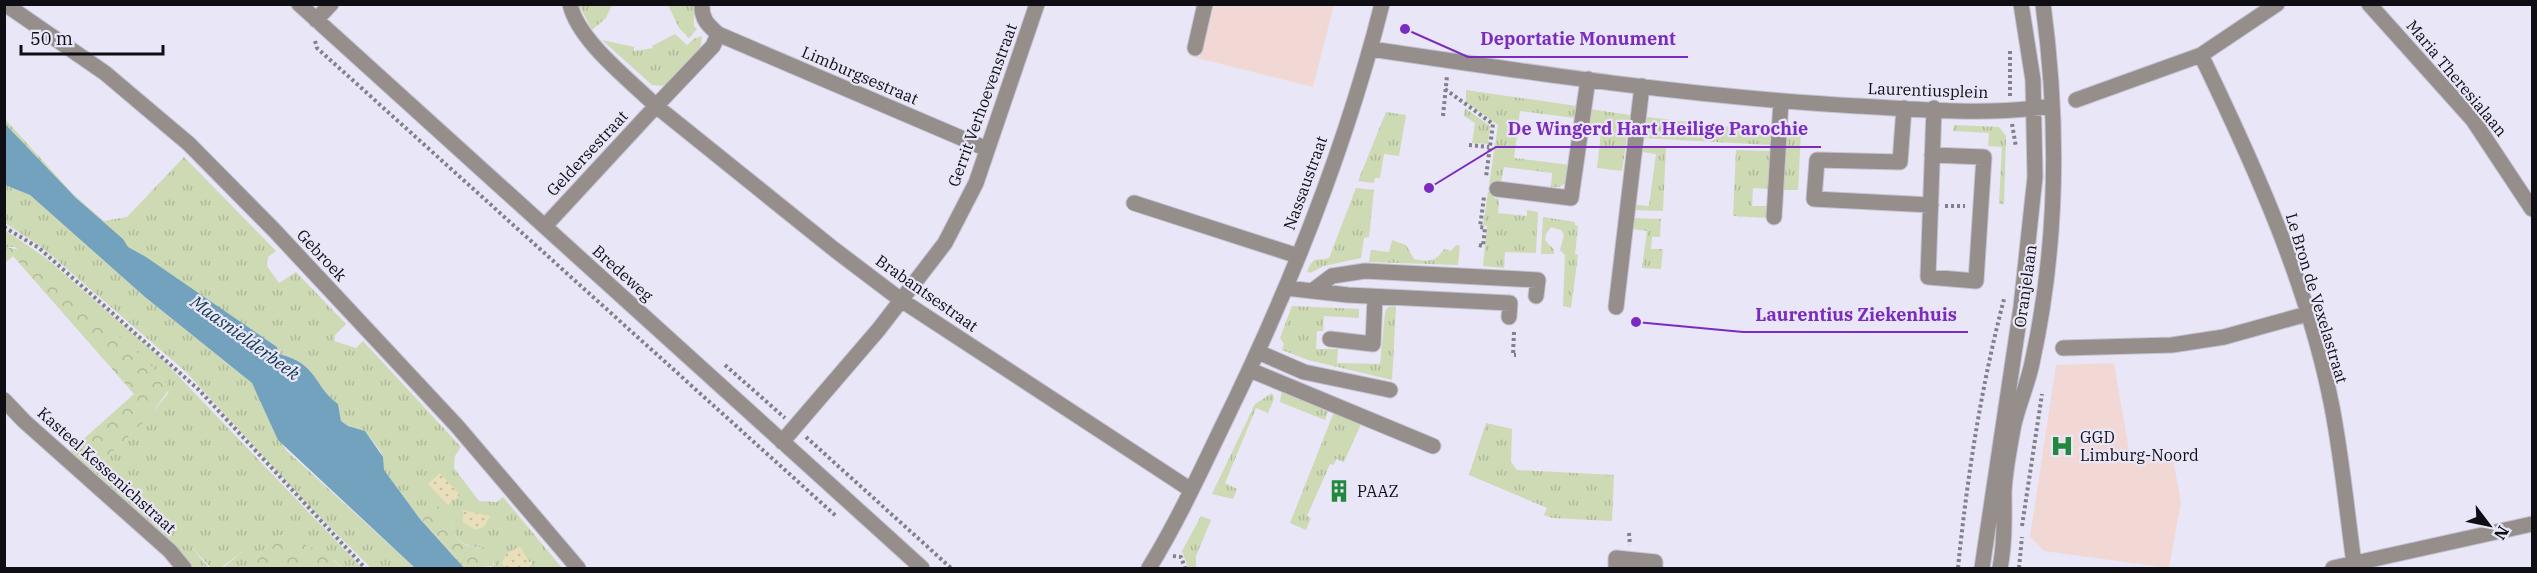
<svg xmlns="http://www.w3.org/2000/svg" width="2537" height="573" viewBox="0 0 2537 573" font-family="'IBM Plex Serif',serif">
<style>
.commercial{fill:#f2d8d5}
.grass{fill:url(#grass-tufts)}
.forest{fill:url(#forest-crowns)}
.sand{fill:url(#sand-dots)}
.water{fill:#72a2bd}
.lines{fill:none;stroke-linecap:round;stroke-linejoin:round}
.minor-casing{stroke:#c5c3d3;stroke-width:17}
.path{stroke:#81808b;stroke-width:4;stroke-dasharray:3 3;stroke-linecap:butt}
.minor{stroke:#958e8a;stroke-width:15}
.labels{text-anchor:middle;stroke-width:4.5;stroke-linejoin:round;paint-order:stroke}
.street-label{font-size:16px;fill:#0f0e14;stroke:#e8e6f7}
.poi-label{font-size:16px;fill:#0f0e14;stroke:#e8e6f7;text-anchor:start}
.water-label{font-size:18px;font-style:italic;fill:#113a4e;stroke:#e8e6f7}
.leader{fill:none;stroke:#7b2cbf;stroke-width:2}
.callout-dot{fill:#7b2cbf;stroke:#e8e6f7;stroke-width:2}
.callout-label{font-size:18px;text-anchor:middle;font-weight:bold;fill:#7b2cbf;stroke:#e8e6f7;stroke-width:4.5;stroke-linejoin:round;paint-order:stroke}
</style>
<defs>
<pattern id="grass-tufts" width="24" height="20" patternUnits="userSpaceOnUse" patternTransform="scale(1.5)"><rect width="24" height="20" fill="#cedab4"/><path d="M3 7l-1-3M5 7V3M7 7l1-3M15 17l-1-3M17 17v-4M19 17l1-3" fill="none" stroke="#b0ba9a"/></pattern>
<pattern id="forest-crowns" width="20" height="18" patternUnits="userSpaceOnUse" patternTransform="scale(1.5)"><rect width="20" height="18" fill="#cedab4"/><path d="M2 6a3 3 0 1 1 6 0M12 15a3 3 0 1 1 6 0" fill="none" stroke="#b0ba9a"/></pattern>
<pattern id="sand-dots" width="8" height="8" patternUnits="userSpaceOnUse" patternTransform="scale(1.5)"><rect width="8" height="8" fill="#e9dfba"/><path d="M2 2h.1M6 6h.1" fill="none" stroke="#c7be9f" stroke-width="1.8" stroke-linecap="round"/></pattern>
</defs>
<rect width="100%" height="100%" fill="#e8e6f7"/>
<path class="commercial" d="M1201 5H1334L1313 87 1189 56Z
M2114 363 2129 451 2173 459 2181 502 2169 568 2044 551 2030 537 2056 365Z"/>
<path class="grass" d="M579 5V4L612 5 606 18 592 30Z
M668 5H694V26L697 29 689 38 679 28Z
M675 34 687 45 694 39 702 36 700 50 665 86 652 85 602 40 634 47V51L653 48 652 46Z
M1466 90 1577 106 1575 118 1520 111 1514 158 1570 165 1566 183 1559 187H1551L1552 173 1504 167 1501 182 1496 186 1489 185 1498 125 1466 102Z
M1465 108 1490 126 1488 144 1472 143 1475 123 1464 116Z
M1589 109 1630 115 1622 171 1597 168 1601 132 1587 130Z
M1386 112 1406 115 1399 156 1384 154 1380 178H1375L1374 183 1358 181Z
M1647 117 1771 132 1770 145 1644 138Z
M4 118 73 194 104 221 127 217 184 157 276 251 268 257 267 266 279 283 296 272 346 324 335 335 334 341 356 348 363 341 461 447 455 456 454 468 479 501 497 502 503 497 562 568H533L531 562H502L505 568H490L494 565V559L483 547C463 549 449 536 452 516L423 521 467 568H464L420 519 384 470 381 452 365 431 348 426 341 421 338 404C313 386 318 363 279 354L277 347 129 249C114 230 94 215 76 198 51 174 28 149 5 124Z
M1954 125 1999 127 2006 136 2004 204H1999L2002 147 1988 146 1989 133 1953 131Z
M1785 132 1801 133 1798 190H1783Z
M1643 146 1666 147 1663 211 1635 210 1636 205 1649 206 1656 154 1642 152Z
M1736 150 1770 151 1768 189 1753 188 1752 206H1767L1766 218 1733 216Z
M5 185 30 195 145 297 252 383C267 405 271 430 287 451L415 568H371L309 506 186 372 44 249 5 223Z
M1356 188 1374 190 1369 237 1364 238 1361 258 1324 266 1310 273 1307 271C1316 253 1315 263 1329 258Z
M1488 192 1495 193 1494 198 1499 199 1498 213 1527 216V210L1538 212 1536 253 1505 252 1504 268 1483 266 1487 226 1483 225Z
M1543 217 1575 222V225L1578 226 1575 254 1578 255 1571 308 1563 306 1565 255 1560 250 1564 235 1561 230 1551 227 1546 234 1545 240 1554 250V254H1541Z
M1634 218 1661 219 1660 237H1652L1651 249H1663L1661 269 1642 268 1647 231 1633 229Z
M5 230 46 258 164 361 362 568H342L335 561 283 535 277 536 246 568H223L245 549 221 568H211L188 543 209 568H189L159 530 92 471 150 416 169 392 15 247H5Z
M1392 240 1406 245 1414 259C1428 262 1436 262 1444 249L1451 251 1456 245 1460 246 1458 265 1369 262 1371 250 1389 252Z
M1292 306 1359 309V318L1324 316 1323 331H1317L1316 349H1338L1337 363 1380 364 1385 312 1388 307 1396 306 1392 380 1308 360 1282 350 1284 344 1280 338Z
M1282 389 1329 409 1325 420 1280 402Z
M1272 393 1274 399 1268 413 1256 408 1225 483 1237 489 1233 499 1212 494 1255 404Z
M1334 412 1361 424 1344 462 1336 459 1334 465 1330 464 1307 516 1311 518 1306 530 1290 523Z
M1486 423 1512 429 1511 462 1517 470 1614 475 1612 521 1552 518 1544 515 1547 508 1469 475Z
M1201 516 1211 520 1196 556V568H1188L1182 551Z"/>
<path class="forest" d="M5 247 27 251 159 373 170 388 150 416 92 471 70 451 134 394 13 256 5 263Z
M427 499 452 516C449 536 463 550 483 547L494 559 493 566 467 568 423 521Z
M283 535 326 554 342 568H246L277 536Z"/>
<path class="sand" d="M440 473 460 495 448 505 428 484Z
M463 510 490 516 484 527 475 530 463 522Z
M520 546 533 568H505L502 562 507 553Z"/>
<path class="water" d="M5 124 76 198 123 239 128 247 146 257 277 347 279 354C319 364 313 386 338 404L341 421 348 426 365 431 383 457 384 470 420 519 464 568H415L278 440 252 383 145 297 30 195 5 185Z"/>
<g class="lines">
<g class="minor-casing">
<path id="minor" d="M5 4 105 73 189 144 274 230 457 426 578 568
M299 4 922 568
M570 4C578 41 630 80 656 106L713 46 718 34C708 25 701 19 702 4
M2369 4 2473 120 2532 209
M316 20 331 4
M718 34 987 149
M1195 48 1205 4
M1371 49C1532 73 1694 97 1857 106 1920 109 1988 116 2051 106
M2201 55C2255 167 2308 284 2332 407 2342 459 2347 512 2354 564
M2076 100 2201 55 2277 4
M1904 108 1900 162 1817 160 1814 199 1931 205
M1932 155 1984 157 1976 281 1928 277 1934 108
M1497 189 1571 198 1588 79
M1134 203 1298 256
M1774 217 1781 101
M545 226 656 106 835 250 901 300 1191 490
M1286 288 1348 295 1510 303 1509 317
M1312 291 1332 276 1365 271 1538 280 1536 296
M1616 307 1642 86
M1330 339 1373 344 1375 297
M2063 348 2172 345 2224 337 2307 314
M1258 352 1304 372 1390 390
M1250 370 1433 446
M4 400 24 421 170 551 184 568
M782 442 879 329 945 243 976 183 1037 4
M1149 568C1176 524 1198 477 1220 431 1287 295 1345 151 1382 4
M1616 568V558L1655 562V568
M1982 568 2021 307 2035 177 2033 80 2021 4
M2000 568C2005 542 2004 518 2004 492 2005 470 2010 445 2014 424 2019 403 2028 383 2032 363 2058 245 2059 123 2043 4
M2333 568 2532 524"/>
</g>
<path class="path" d="M315 41 317 48 836 516
M1445 89 1493 124 1486 177
M2010 96V50
M1443 116 1447 76
M2012 124 2016 147
M1469 145 1489 147
M1945 206H1965
M4 227 39 248 199 390 365 568
M1479 245 1483 246 1485 228 1480 227 1484 197
M1514 332 1513 355H1516
M725 365 785 418
M806 437 951 568
M2022 526 2042 394
M1629 533 1630 545
M1173 556 1181 557 1185 568
M1958 568C1967 478 1981 387 2004 299
M2019 568 2022 537"/>
<use href="#minor" class="minor"/>
</g>
<defs>
<g id="hospital-bare" transform="scale(1.8)"><path d="M-5-5h3v3.5h4V-5h3V5h-3V1.5h-4V5h-3Z" fill="#22883d" stroke="#e8e6f7" stroke-width="2.5" paint-order="stroke"/></g>
<g id="building-bare" transform="scale(1.8)"><path d="M-4-6H4V6H1V3H-1V6H-4ZM-2.5-4.3h1.7v1.8h-1.7ZM.8-4.3h1.7v1.8H.8ZM-2.5-1h1.7V.8h-1.7ZM.8-1h1.7V.8H.8Z" fill="#22883d" stroke="#e8e6f7" stroke-width="2.5" paint-order="stroke"/></g>
</defs>
<g fill-rule="evenodd">
<use href="#hospital-bare" x="2062" y="446"/>
<use href="#building-bare" x="1339" y="491"/>
</g>
<g class="labels">
<g class="street-label">
<text transform="translate(860 75) rotate(23)" y="6">Limburgsestraat</text>
<text transform="translate(2457 78) rotate(50)" y="6">Maria Theresialaan</text>
<text transform="translate(1928 90) rotate(2)" y="6">Laurentiusplein</text>
<text transform="translate(982 105) rotate(-70)" y="6">Gerrit Verhoevenstraat</text>
<text transform="translate(587 153) rotate(-47)" y="6">Geldersestraat</text>
<text transform="translate(1305 183) rotate(-70)" y="6">Nassaustraat</text>
<text transform="translate(322 255) rotate(47)" y="6">Gebroek</text>
<text transform="translate(623 273) rotate(42)" y="6">Bredeweg</text>
<text transform="translate(2025 286) rotate(-82)" y="6">Oranjelaan</text>
<text transform="translate(927 293) rotate(35)" y="6">Brabantsestraat</text>
<text transform="translate(2317 298) rotate(73)" y="6">Le Bron de Vexelastraat</text>
<text transform="translate(107 470) rotate(42)" y="6">Kasteel Kessenichstraat</text>
</g>
<g class="poi-label">
<text x="2080" y="443">GGD<tspan x="2080" dy="18">Limburg-Noord</tspan></text>
<text x="1357" y="497">PAAZ</text>
</g>
<g class="water-label">
<text transform="translate(245 338) rotate(36)" y="6">Maasnielderbeek</text>
</g>
</g>
<path class="leader" d="M1405 29L1468 57H1688M1429 188L1496 147H1821M1636 322L1743 332H1968"/>
<g class="callout-dot">
<circle cx="1405" cy="29" r="6"/>
<circle cx="1429" cy="188" r="6"/>
<circle cx="1636" cy="322" r="6"/>
</g>
<g class="callout-label">
<text x="1578" y="45">Deportatie Monument</text>
<text x="1658" y="135">De Wingerd Hart Heilige Parochie</text>
<text x="1856" y="321">Laurentius Ziekenhuis</text>
</g>
<rect width="2537" height="573" fill="none" stroke="#0f0e14" stroke-width="12"/>
<g transform="translate(2489 525) rotate(122)" stroke="#e8e6f7" stroke-width="4.5" paint-order="stroke">
<path d="M0-4.5L10 22L0 15L-10 22Z" fill="#0f0e14"/>
<text y="-9" font-size="16" font-weight="bold" text-anchor="middle" fill="#0f0e14">N</text>
</g>
<path d="M21 45v9h142v-9" fill="none" stroke="#0f0e14" stroke-width="3"/>
<text x="30" y="45" font-size="18" fill="#0f0e14" stroke="#e8e6f7" stroke-width="4.5" paint-order="stroke">50 m</text>
</svg>
